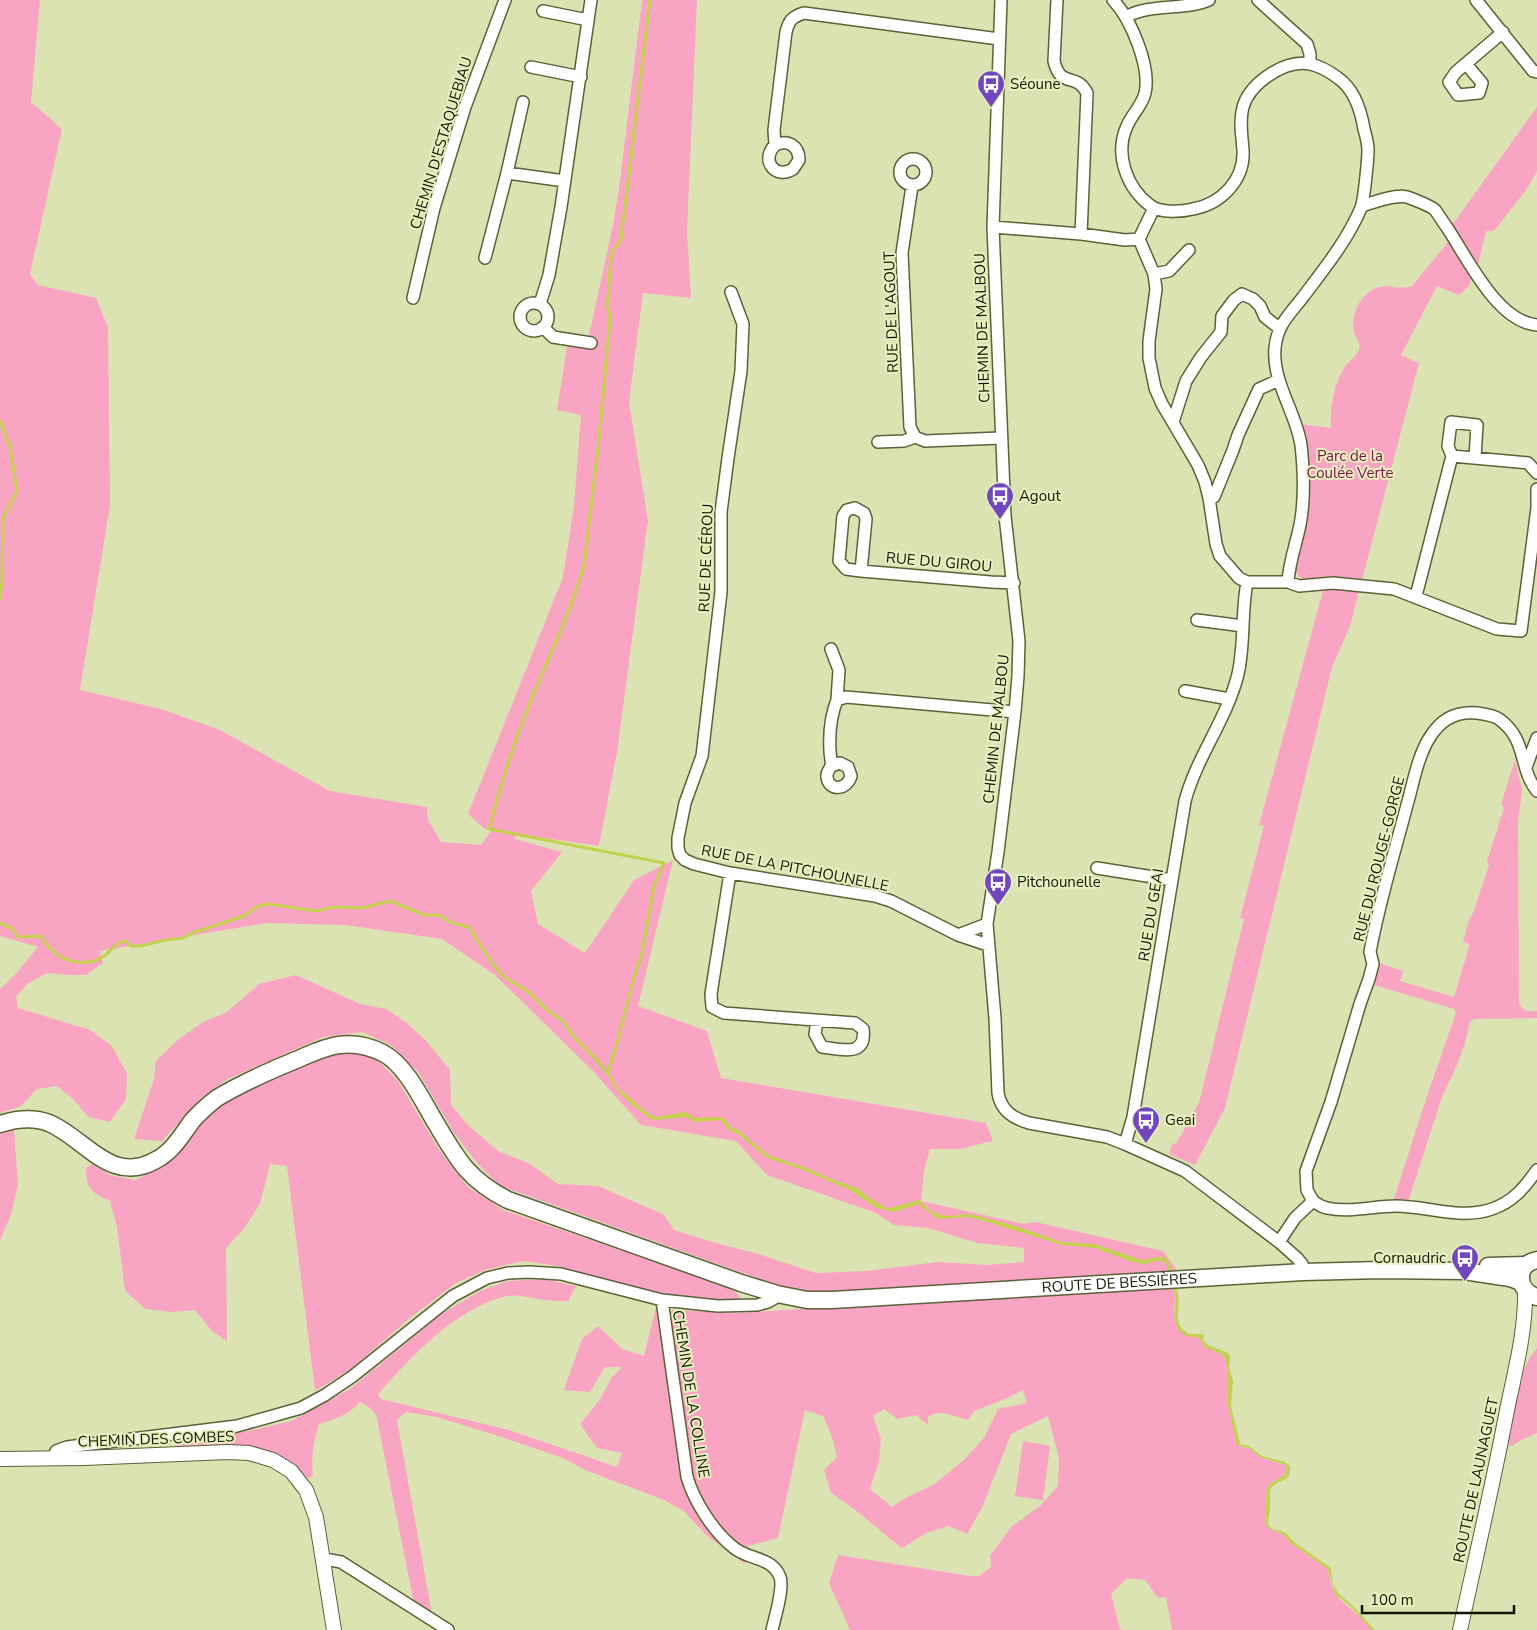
<svg xmlns="http://www.w3.org/2000/svg" width="1537" height="1630" viewBox="0 0 1537 1630" font-family="'Nunito Sans',sans-serif">
<style>
.green{fill:#faa4c4;fill-rule:evenodd}
.water{fill:#c2d24c}
.lines{fill:none;stroke-linecap:round;stroke-linejoin:round}
.stream{stroke:#c2d24c;stroke-width:3}
.minor-casing{stroke:#5b6235;stroke-width:14}
.tertiary-casing{stroke:#5b6235;stroke-width:16}
.secondary-casing{stroke:#5b6235;stroke-width:19}
.minor{stroke:#fff;stroke-width:11}
.tertiary{stroke:#fff;stroke-width:14}
.secondary{stroke:#fff;stroke-width:16}
.labels{text-anchor:middle;stroke-width:4;stroke-linejoin:round;paint-order:stroke}
.poi-label{font-size:15px;fill:#121504;stroke:#e8f0bf;text-anchor:start}
.street-label{font-size:15px;fill:#121504;stroke:#e8f0bf}
.park-label{font-size:15px;fill:#80124b;stroke:#e8f0bf}
</style>
<rect width="100%" height="100%" fill="#dbe3b2"/>
<path class="green" d="M0 0H40L31 102 62 129 30 274 38 285 96 298 108 327 110 505 80 690 161 709 220 730 330 791 427 807 428 820 441 842 481 845 492 830 485 829 468 814 563 577 574 506 581 415 557 410 567 347 588 340 613 225 619 189 642 0H697L687 231 691 298 643 293 629 402 648 520 617 752 599 846 516 834 515 839 562 852 531 891 538 924 585 953 634 880 673 860 638 1006 707 1031 721 1078 986 1123 993 1141 959 1149H930L924 1170 921 1201 1024 1224 1035 1222 1163 1251 1178 1272 818 1294 793 1291 500 1186 477 1163 454 1133 419 1073 391 1045 362 1032 323 1037 228 1079 201 1098 162 1141 134 1139 154 1079 156 1061 180 1038 203 1022 227 1012 259 984 296 975 360 1004 386 1009 407 1023 427 1042 450 1070 451 1105 469 1126 498 1151 530 1164 558 1184 598 1186 663 1214 674 1230 716 1243 755 1253 816 1273 866 1271 938 1262 986 1265 1024 1262V1248L977 1243 928 1228 894 1225 876 1213 767 1175 736 1141 641 1125 593 1071 495 975 442 939 345 925 266 923 100 951 103 963 86 975H67L47 973 27 984 16 997 18 1008 90 1030 112 1046 127 1074 126 1099 110 1122 88 1117 74 1100 57 1086 37 1089 21 1106 0 1113V989L15 975 38 947 0 936Z
M1537 107V171L1526 190 1494 231H1486L1478 265 1468 287 1459 295 1437 286 1401 355 1419 363 1350 626 1332 667 1225 1108 1195 1165 1169 1154 1173 1143 1176 1144 1199 1103 1244 919 1240 918 1264 826 1259 825 1327 576 1307 580 1300 577 1295 571 1294 563 1307 524 1310 479 1307 441 1303 438 1300 424 1331 428C1330 407 1333 387 1344 368 1348 362 1356 357 1359 350 1361 344 1357 340 1355 335 1350 321 1356 302 1368 293 1386 279 1395 292 1412 286L1449 241 1444 233 1453 224Z
M1515 760 1522 791 1518 822 1519 1002 1521 1007 1527 1011H1537V1018L1474 1019 1470 1022 1465 1043 1457 1065 1442 1097 1409 1199H1394L1424 1105 1456 1013 1454 1009 1374 985 1379 963 1403 971 1400 981 1454 997 1469 947 1468 943 1463 942 1470 917 1472 916 1489 865 1487 861 1504 808 1501 804Z
M355 1052 373 1056 398 1081 441 1153 468 1187 503 1210 723 1285 738 1294 741 1299 708 1302 660 1296 557 1266 523 1261 485 1270 456 1283 410 1318 351 1369 315 1391 287 1166 270 1164 260 1204 243 1230 226 1248 227 1341 212 1331 195 1310 172 1312 146 1309 125 1291 117 1227 110 1201C92 1193 86 1189 86 1168L93 1164 110 1175 135 1180 161 1167 176 1155 198 1127 221 1104 305 1063 334 1054Z
M14 1128 18 1185 11 1214 0 1241V1133Z
M543 1279 576 1286 568 1301C561 1301 553 1301 545 1300 534 1299 518 1294 507 1296 457 1307 411 1357 378 1394L381 1399 509 1430 617 1467 622 1453 597 1448 580 1424 599 1401 612 1377 622 1367H605L590 1392 564 1390 582 1339 598 1326 622 1349 644 1356 656 1307 687 1490 748 1559 745 1564 705 1534 684 1511 664 1500 585 1470 563 1458 492 1434 437 1417 406 1412 397 1420 432 1614 414 1603 376 1414 369 1407 360 1402C349 1415 335 1419 319 1424 313 1444 311 1456 313 1477L305 1478C299 1473 294 1466 288 1462 258 1440 210 1446 176 1448L173 1440 249 1431 291 1421 350 1389 443 1313 480 1291 507 1281Z
M1172 1285C1173 1289 1175 1292 1175 1297 1175 1309 1171 1320 1181 1331 1186 1337 1194 1334 1199 1337 1201 1338 1202 1345 1204 1347L1222 1354 1226 1360 1228 1373V1404L1239 1446 1249 1448 1265 1459 1286 1465 1287 1469 1286 1474 1270 1484 1267 1489 1265 1523 1270 1529 1284 1535 1292 1544 1328 1569C1330 1577 1331 1586 1335 1593 1344 1607 1364 1615 1372 1630H1172L1166 1597 1158 1598 1145 1580 1127 1578 1111 1594 1120 1629 1122 1630H850L829 1583 838 1555 970 1576H979L991 1567 990 1556 1012 1526 1040 1506 1058 1486 1059 1458 1048 1416 1011 1434 982 1508 967 1534 949 1526 926 1533 902 1548C878 1530 857 1509 831 1493L824 1470 837 1457 831 1434 823 1416 805 1410 778 1538 748 1546 744 1549 723 1533 704 1505 690 1475 669 1322 672 1310 737 1313ZM1023 1390 1027 1403 998 1409 984 1438 963 1461 933 1485 907 1497 892 1507 870 1489 879 1461 881 1439 873 1416 884 1409 897 1419 916 1415 928 1425V1417C942 1408 953 1417 968 1420L974 1411 1005 1399Z
M1537 1348V1433L1521 1440 1512 1446 1505 1445C1513 1413 1516 1373 1537 1348Z
M1023 1441 1050 1446 1043 1500 1015 1496Z"/>
<path class="water" d="M608 1070 618 1088 650 1115 657 1117 685 1112 695 1118 722 1117 732 1128 738 1130 768 1155 809 1169 836 1181 857 1188 868 1197 884 1207 890 1208 919 1200 931 1211 940 1215 951 1216 965 1214 974 1215 1015 1226 1061 1242 1094 1244 1141 1260C1148 1260 1158 1256 1164 1257 1172 1260 1177 1288 1178 1296 1181 1311 1171 1324 1189 1334H1204L1203 1340C1209 1349 1221 1348 1229 1354L1230 1359 1229 1367 1233 1381 1231 1406 1240 1444 1249 1446 1262 1456 1285 1462 1290 1466C1292 1484 1276 1478 1271 1489 1269 1493 1270 1497 1270 1501 1271 1509 1268 1517 1268 1525L1271 1528 1286 1533 1294 1542 1331 1568 1333 1585 1338 1593 1355 1608 1375 1630H1372L1352 1608 1335 1594 1328 1569 1292 1544 1284 1535 1267 1527 1265 1523 1267 1489 1270 1484 1286 1474 1287 1469 1286 1465 1260 1457 1249 1448 1237 1445 1228 1404V1373L1226 1360 1222 1354 1204 1347 1200 1338C1196 1336 1189 1338 1185 1335 1169 1326 1177 1307 1175 1294 1173 1284 1170 1272 1166 1263L1161 1260 1144 1264 1132 1262 1095 1248 1062 1245 981 1220 966 1217 938 1219 918 1204 894 1212 876 1208 850 1190 803 1170 767 1158 738 1134 729 1130 720 1120 694 1122 686 1117 655 1120 651 1119C637 1110 607 1086 608 1070Z"/>
<g class="lines">
<path class="stream" d="M0 421 10 447 17 491 3 518 2 581 0 598
M0 923 13 929 18 937 40 936C44 941 48 947 53 951 65 963 90 967 104 956 112 950 114 943 126 941L131 946H140L166 940 183 938 192 933 244 916 258 906 268 904 316 911 334 907 362 908 390 901 424 915H438L452 923 469 927 491 962 503 976 530 993 547 1010 563 1021 574 1037 594 1057 609 1075
M608 1072 615 1051 633 981 642 953 654 886 664 863 489 829C500 787 513 746 529 705 548 659 570 614 584 566L599 440 610 319V314L607 307 611 259 613 251 621 239 650 0"/>
<g class="minor-casing">
<path id="minor" d="M1001 0 993 227 1005 516 1019 641 1018 676 1015 712 998 852 987 924 995 1018 998 1093C1001 1111 1013 1118 1029 1123L1107 1137 1125 1144 1185 1171 1279 1242 1297 1258 1302 1264 1303 1272
M1057 0 1054 61C1061 90 1076 71 1087 93L1081 234
M1113 0C1131 19 1151 67 1145 93 1142 106 1132 114 1127 126 1114 154 1127 189 1151 206 1161 213 1181 212 1193 209 1221 204 1245 180 1243 150 1242 135 1239 122 1243 107 1250 83 1285 59 1310 64 1320 66 1330 72 1338 78 1354 89 1361 111 1364 129 1366 136 1368 143 1368 150 1368 160 1364 200 1361 208 1347 241 1324 269 1303 297 1289 315 1277 325 1275 348 1272 382 1296 412 1301 445 1304 472 1305 499 1300 525 1296 544 1289 563 1288 582
M1258 0 1307 44 1310 54V64
M1476 0 1533 71 1537 72
M543 11 588 20
M1126 17C1150 3 1183 11 1209 0
M1466 64 1482 83 1479 93 1458 95 1449 82 1456 72 1503 32
M531 67 581 77
M775 145C788 139 799 146 799 160L793 169C775 180 760 160 775 145L774 130 786 32C789 20 792 17 804 13L999 39
M900 172a13 13 0 1 1 26 0a13 13 0 1 1-26 0Z
M507 173 565 181
M912 186 902 253 910 427 915 437 925 441 1001 438
M1362 206C1374 202 1395 194 1407 197 1413 199 1431 206 1435 210 1439 215 1442 221 1446 226 1467 257 1497 322 1537 325
M993 227 1081 234 1125 240 1139 239 1154 208
M1139 239 1154 274 1156 289 1149 341V358L1155 388 1162 404 1198 465 1205 482 1209 498 1216 544 1220 556 1239 578 1247 582H1288L1299 586 1333 583 1394 589 1497 629 1521 631 1537 508V489
M485 258 507 173 523 102
M1154 274 1169 271 1189 250
M731 292 743 324 741 371 728 458 721 512V592L702 756 685 803 678 838V848L680 855 685 860 694 864 730 873 875 896 891 901 958 935 988 945
M413 298 434 208 465 107 505 0
M520 317a14 14 0 1 1 28 0a14 14 0 1 1-28 0Z
M540 304 549 275 561 207 591 0
M543 327 553 337 591 343
M1173 422 1186 381 1201 357 1221 332 1222 316 1234 300 1242 294 1253 299 1260 306 1265 317 1279 328
M878 442 904 441 915 437
M1452 456 1448 446 1451 422 1477 425 1475 458
M1209 498 1214 497 1233 450 1238 435 1259 389 1279 380
M861 571 866 519 864 513 855 508 847 510 843 516 839 561 846 569 861 571 991 582 1014 583
M1416 596 1452 456 1528 463 1537 473
M1197 620 1243 626
M831 649 839 670 837 700 846 697 1015 712
M1185 691 1229 699
M831 766 840 763 848 767 851 776C847 790 829 792 827 777 826 772 829 771 831 766 832 762 830 755 830 751 829 734 831 715 837 700
M1526 767 1537 738
M1097 868 1172 880
M730 873 711 994 712 1007 724 1013 855 1023 863 1029C867 1058 840 1049 822 1047L815 1034 817 1021
M958 935 987 924
M1125 1144 1133 1117 1185 801C1197 756 1227 719 1238 674 1245 644 1241 613 1247 582
M1313 1201 1307 1190 1306 1171 1331 1102 1360 1004 1369 979 1373 964 1370 952C1379 903 1394 854 1407 805 1413 784 1418 755 1430 737 1441 719 1457 711 1477 713 1484 714 1493 715 1499 719 1528 740 1518 767 1537 791
M1279 1242 1295 1218 1313 1201C1318 1204 1321 1207 1327 1208 1349 1213 1374 1206 1396 1206 1428 1206 1460 1220 1492 1209 1513 1202 1525 1187 1537 1170
M662 1300 687 1477C694 1501 713 1531 733 1547 747 1560 772 1556 780 1577 784 1588 775 1617 772 1630
M54 1458 56 1451 67 1447 237 1426 301 1408 325 1395 353 1376 453 1296 487 1278 508 1273 529 1272 561 1274 662 1300 718 1306 757 1305 768 1302 775 1298 777 1294
M324 1561 330 1560 341 1562 448 1630"/>
</g>
<g class="tertiary-casing">
<path id="tertiary" d="M0 1459 84 1458 228 1452 249 1453 273 1460 291 1471 306 1490 316 1517 334 1630
M1460 1630C1476 1557 1493 1484 1507 1410 1515 1371 1526 1331 1525 1290"/>
</g>
<g class="secondary-casing">
<g id="secondary">
<path id="s1" d="M0 1124C16 1119 33 1117 49 1123 85 1138 111 1186 156 1160 172 1152 182 1135 192 1121 200 1112 208 1105 217 1098 242 1083 269 1071 296 1060 310 1054 324 1047 339 1045 354 1043 369 1046 383 1053 407 1066 423 1102 437 1125 458 1161 470 1181 508 1200L741 1283 777 1294 807 1300H832L1303 1272 1381 1270 1464 1271 1510 1278 1521 1282"/>
<path d="M1537 1260C1515 1264 1516 1291 1537 1297"/>
<path d="M1488 1266 1526 1265"/>
</g>
</g>
<use href="#minor" class="minor"/>
<use href="#tertiary" class="tertiary"/>
<use href="#secondary" class="secondary"/>
</g>
<defs>
<g id="bus-pin" transform="scale(1.4375)"><path d="M0 17L-7.5 6A9.5 9.5 0 1 1 7.5 6Z" fill="#7146bf" stroke="#e8f0bf"/><path d="M-5-6H5V4H4V6H2V4H-2V6H-4V4H-5ZM-3.5-4V0h7V-4ZM-3.5 1.2v1.5H-2V1.2ZM2 1.2v1.5H3.5V1.2Z" fill="#fff"/></g>
</defs>
<g fill-rule="evenodd">
<use href="#bus-pin" x="991" y="84"/>
<use href="#bus-pin" x="1000" y="496"/>
<use href="#bus-pin" x="998" y="882"/>
<use href="#bus-pin" x="1146" y="1120"/>
<use href="#bus-pin" x="1465" y="1258"/>
</g>
<g class="labels">
<g class="poi-label">
<text x="1010" y="89">Séoune</text>
<text x="1019" y="501">Agout</text>
<text x="1017" y="887">Pitchounelle</text>
<text x="1165" y="1125">Geai</text>
<text x="1446" y="1263" text-anchor="end">Cornaudric</text>
</g>
<g class="street-label">
<text transform="translate(441 143) rotate(-73)" y="5">CHEMIN D'ESTAQUEBIAU</text>
<text transform="translate(891 312) rotate(-92)" y="5">RUE DE L'AGOUT</text>
<text transform="translate(982 328) rotate(-92)" y="5">CHEMIN DE MALBOU</text>
<text transform="translate(706 558) rotate(-88)" y="5">RUE DE CÉROU</text>
<text transform="translate(939 562) rotate(5)" y="5">RUE DU GIROU</text>
<text transform="translate(996 729) rotate(-84)" y="5">CHEMIN DE MALBOU</text>
<text transform="translate(1379 859) rotate(-76)" y="5">RUE DU ROUGE-GORGE</text>
<text transform="translate(795 868) rotate(11)" y="5">RUE DE LA PITCHOUNELLE</text>
<text transform="translate(1151 915) rotate(-81)" y="5">RUE DU GEAI</text>
<text dy="5" stroke="none"><textPath href="#s1" startOffset="1262">ROUTE DE BESSIÈRES</textPath></text>
<text transform="translate(691 1394) rotate(81)" y="5">CHEMIN DE LA COLLINE</text>
<text transform="translate(156 1439) rotate(-2)" y="5">CHEMIN DES COMBES</text>
<text transform="translate(1476 1480) rotate(-78)" y="5">ROUTE DE LAUNAGUET</text>
</g>
<g class="park-label">
<text x="1350" y="461">Parc de la<tspan x="1350" dy="17">Coulée Verte</tspan></text>
</g>
</g>
<path d="M1362 1605v8h152v-8" fill="none" stroke="#121504" stroke-width="2.5"/>
<text x="1370" y="1605" font-size="15" fill="#121504" stroke="#e8f0bf" stroke-width="4" paint-order="stroke">100 m</text>
</svg>
